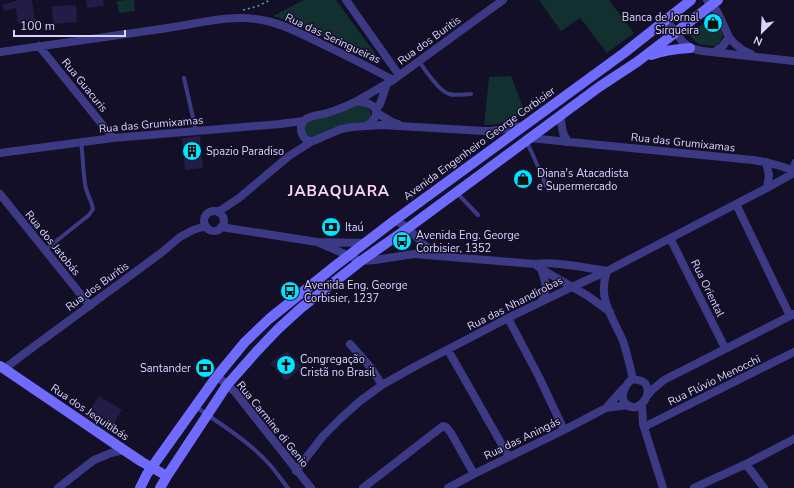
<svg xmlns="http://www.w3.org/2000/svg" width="794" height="488" viewBox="0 0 794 488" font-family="'Nunito Sans',sans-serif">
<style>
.green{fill:#12302f}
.building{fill:#241b47}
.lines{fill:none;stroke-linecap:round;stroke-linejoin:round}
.path{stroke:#2fb8b0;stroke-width:1.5;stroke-dasharray:2 3;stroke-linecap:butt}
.lane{stroke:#3d3a85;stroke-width:4}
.street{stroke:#3d3a85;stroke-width:8}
.secondary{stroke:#6f6bff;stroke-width:10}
.labels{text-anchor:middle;stroke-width:3;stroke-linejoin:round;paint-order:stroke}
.poi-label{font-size:11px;fill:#d9d4ff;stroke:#130f26;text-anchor:start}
.street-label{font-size:11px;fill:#d9d4ff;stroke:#130f26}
.district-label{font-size:15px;font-weight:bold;letter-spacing:1px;fill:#ffd6f0;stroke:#130f26}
</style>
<rect width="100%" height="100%" fill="#130f26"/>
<path class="green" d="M127 0H134L135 11 119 13 117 1Z
M304 0H336L380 60V63H375L302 28 282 19 273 16Z
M539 0H609L634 33 607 53 580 18 561 31Z
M715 16 723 35 721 41 715 46C700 44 697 47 689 33Z
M511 76 525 112 499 124 484 125 489 77Z
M358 104C361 105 365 106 367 107 371 110 373 117 369 121 365 124 358 122 353 123 340 124 326 130 315 137L308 136 305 134 304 124 307 121Z"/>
<path class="building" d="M19 0H32L35 21 18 24 16 8 4 11 2 5Z
M86 0H103L104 6 87 8Z
M76 5 77 22 53 24 52 6Z
M200 136 203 168 185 170 182 138Z
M287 351 302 367 286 381 270 363Z
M99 396 122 410 109 431 86 416Z"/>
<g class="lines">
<path class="path" d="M243 10 258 6 270 0
M400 248 409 241"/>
<path class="lane" d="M419 61C424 69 440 92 449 94 455 96 464 94 471 94
M184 78 196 131
M526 141 532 153 548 190
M791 169 794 161
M456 192 478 215
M45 250 89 215 93 209C92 201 86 193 85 184 83 171 83 156 81 142
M196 407C222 425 250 442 271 466 277 473 282 481 288 488"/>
<path class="street" d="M346 0 399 75
M707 0 717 11 729 37 734 43 744 51 751 54
M666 20 682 41 690 48 702 51 794 61
M39 46 113 138
M0 52C56 44 112 36 168 28 201 23 234 13 267 21 286 25 303 35 320 43 345 55 369 67 393 80
M714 52 723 46 729 37
M357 101 367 103 373 106 376 110V116L371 123 366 126 352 127 341 129 313 141C309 141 305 140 303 136 300 131 300 125 304 121 306 117 314 116 318 115 332 113 344 107 357 101Z
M357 101 393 80 503 0
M376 110 380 104 387 84
M377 113 392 122 398 124
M560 115 563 133 568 142
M367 126 382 125 484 131H492L522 126
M529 138 753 160C767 162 780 165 794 171
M0 153 113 138 280 124 303 121
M766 162 769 175 767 188
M0 194 90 306
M736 204 790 316
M204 221a10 10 0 1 1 20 0a10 10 0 1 1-20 0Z
M218 212 239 198 289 156 311 142
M395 220 408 228 424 245 440 255
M221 227 317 242 365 243
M670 238 725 348
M317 242 361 261 375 260 414 254 535 264C556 261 586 268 607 271 606 275 604 281 604 286 602 304 616 324 623 341 627 353 630 366 633 379
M535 264 541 269 588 296 610 312
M541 302C548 290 546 282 541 269
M508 318 539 377 564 430
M350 344 372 369 382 385
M448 350 509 457
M4 369 25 353 161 253 180 237 193 230 206 226
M217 376 235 392 311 488
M633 379C636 380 640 380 642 381 657 389 639 418 625 403 619 396 626 383 633 379Z
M647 396 652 390 664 380 794 314
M642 404 643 424 663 488
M606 408 624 388
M644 427 794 352
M746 464 764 488
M296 471 323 436 340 419 360 401 382 385 412 368 508 318 572 287 607 271 767 188 794 173
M58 488 94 460 111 453 124 450
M363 488 443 426 446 427 451 433 474 474
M448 488 474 474 564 430 606 408 628 405
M694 488 746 464 794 439"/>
<path class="secondary" d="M651 55C664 50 676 49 690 48
M0 366 124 450 142 462 167 476
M140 488 147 474 217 376 245 342 269 319 335 266 395 220 624 53 691 0
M160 488 167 476 227 385 257 351 278 329 301 308 361 261 408 228 599 87 637 62 718 0"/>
</g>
<defs>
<g id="shop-disc" transform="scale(1)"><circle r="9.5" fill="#00e5ff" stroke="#130f26"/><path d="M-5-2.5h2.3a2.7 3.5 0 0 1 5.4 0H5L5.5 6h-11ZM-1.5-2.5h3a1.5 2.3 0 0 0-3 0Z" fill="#111"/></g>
<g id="building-disc" transform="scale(1)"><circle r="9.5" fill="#00e5ff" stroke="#130f26"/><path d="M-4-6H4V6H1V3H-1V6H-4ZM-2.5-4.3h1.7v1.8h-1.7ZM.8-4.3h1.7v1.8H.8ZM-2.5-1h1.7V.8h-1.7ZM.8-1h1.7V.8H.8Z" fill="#111"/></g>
<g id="bank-disc" transform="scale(1)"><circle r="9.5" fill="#00e5ff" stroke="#130f26"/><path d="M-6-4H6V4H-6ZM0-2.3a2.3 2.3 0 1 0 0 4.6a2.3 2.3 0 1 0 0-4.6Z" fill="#111"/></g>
<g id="bus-disc" transform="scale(1)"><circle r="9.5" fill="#00e5ff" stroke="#130f26"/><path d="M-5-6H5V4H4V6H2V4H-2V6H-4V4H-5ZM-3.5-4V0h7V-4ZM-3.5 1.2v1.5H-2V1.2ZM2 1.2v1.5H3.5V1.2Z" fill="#111"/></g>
<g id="church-disc" transform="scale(1)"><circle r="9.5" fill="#00e5ff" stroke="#130f26"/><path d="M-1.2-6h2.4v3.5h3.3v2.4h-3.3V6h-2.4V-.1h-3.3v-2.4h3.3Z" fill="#111"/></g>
</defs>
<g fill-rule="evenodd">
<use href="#shop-disc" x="713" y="23"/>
<use href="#building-disc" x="192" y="151"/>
<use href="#shop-disc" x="523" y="179"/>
<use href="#bank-disc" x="331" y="227"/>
<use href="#bus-disc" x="402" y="241"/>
<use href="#bus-disc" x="290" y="291"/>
<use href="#church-disc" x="286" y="365"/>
<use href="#bank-disc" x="205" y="368"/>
</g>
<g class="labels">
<g class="poi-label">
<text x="699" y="21" text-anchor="end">Banca de Jornal<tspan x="699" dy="13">Sirqueira</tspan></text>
<text x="206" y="155">Spazio Paradiso</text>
<text x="537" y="177">Diana's Atacadista<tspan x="537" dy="13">e Supermercado</tspan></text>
<text x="345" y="231">Itaú</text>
<text x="416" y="239">Avenida Eng. George<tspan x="416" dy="13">Corbisier, 1352</tspan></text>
<text x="304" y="289">Avenida Eng. George<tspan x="304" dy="13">Corbisier, 1237</tspan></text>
<text x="300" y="363">Congregação<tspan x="300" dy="13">Cristã no Brasil</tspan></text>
<text x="191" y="372" text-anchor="end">Santander</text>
</g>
<g class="street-label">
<text transform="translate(333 38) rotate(25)" y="4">Rua das Seringueiras</text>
<text transform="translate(429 40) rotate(-36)" y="4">Rua dos Buritis</text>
<text transform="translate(85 85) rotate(51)" y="4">Rua Guacuris</text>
<text transform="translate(151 124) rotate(-5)" y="4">Rua das Grumixamas</text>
<text transform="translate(683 142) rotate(6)" y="4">Rua das Grumixamas</text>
<text transform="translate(479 143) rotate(-36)" y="4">Avenida Engenheiro George Corbisier</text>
<text transform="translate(53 243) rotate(51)" y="4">Rua dos Jatobás</text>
<text transform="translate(97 286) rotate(-36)" y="4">Rua dos Buritis</text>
<text transform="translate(708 288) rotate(64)" y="4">Rua Oriental</text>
<text transform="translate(515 303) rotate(-27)" y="4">Rua das Nhandirobas</text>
<text transform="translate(714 380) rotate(-26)" y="4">Rua Flúvio Menocchi</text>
<text transform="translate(90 412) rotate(34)" y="4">Rua dos Jequitibás</text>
<text transform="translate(273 424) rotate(51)" y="4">Rua Carmine di Genio</text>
<text transform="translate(522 438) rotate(-26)" y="4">Rua das Aningás</text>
</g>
<g class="district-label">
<text x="339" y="196">JABAQUARA</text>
</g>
</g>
<g transform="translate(762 32) rotate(204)" stroke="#130f26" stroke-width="3" paint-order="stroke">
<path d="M0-3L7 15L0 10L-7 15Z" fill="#d9d4ff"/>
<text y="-6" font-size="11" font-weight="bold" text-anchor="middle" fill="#d9d4ff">N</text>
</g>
<path d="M14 30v6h111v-6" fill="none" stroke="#d9d4ff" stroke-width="2"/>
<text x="20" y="30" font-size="12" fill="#d9d4ff" stroke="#130f26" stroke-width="3" paint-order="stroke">100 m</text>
</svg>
